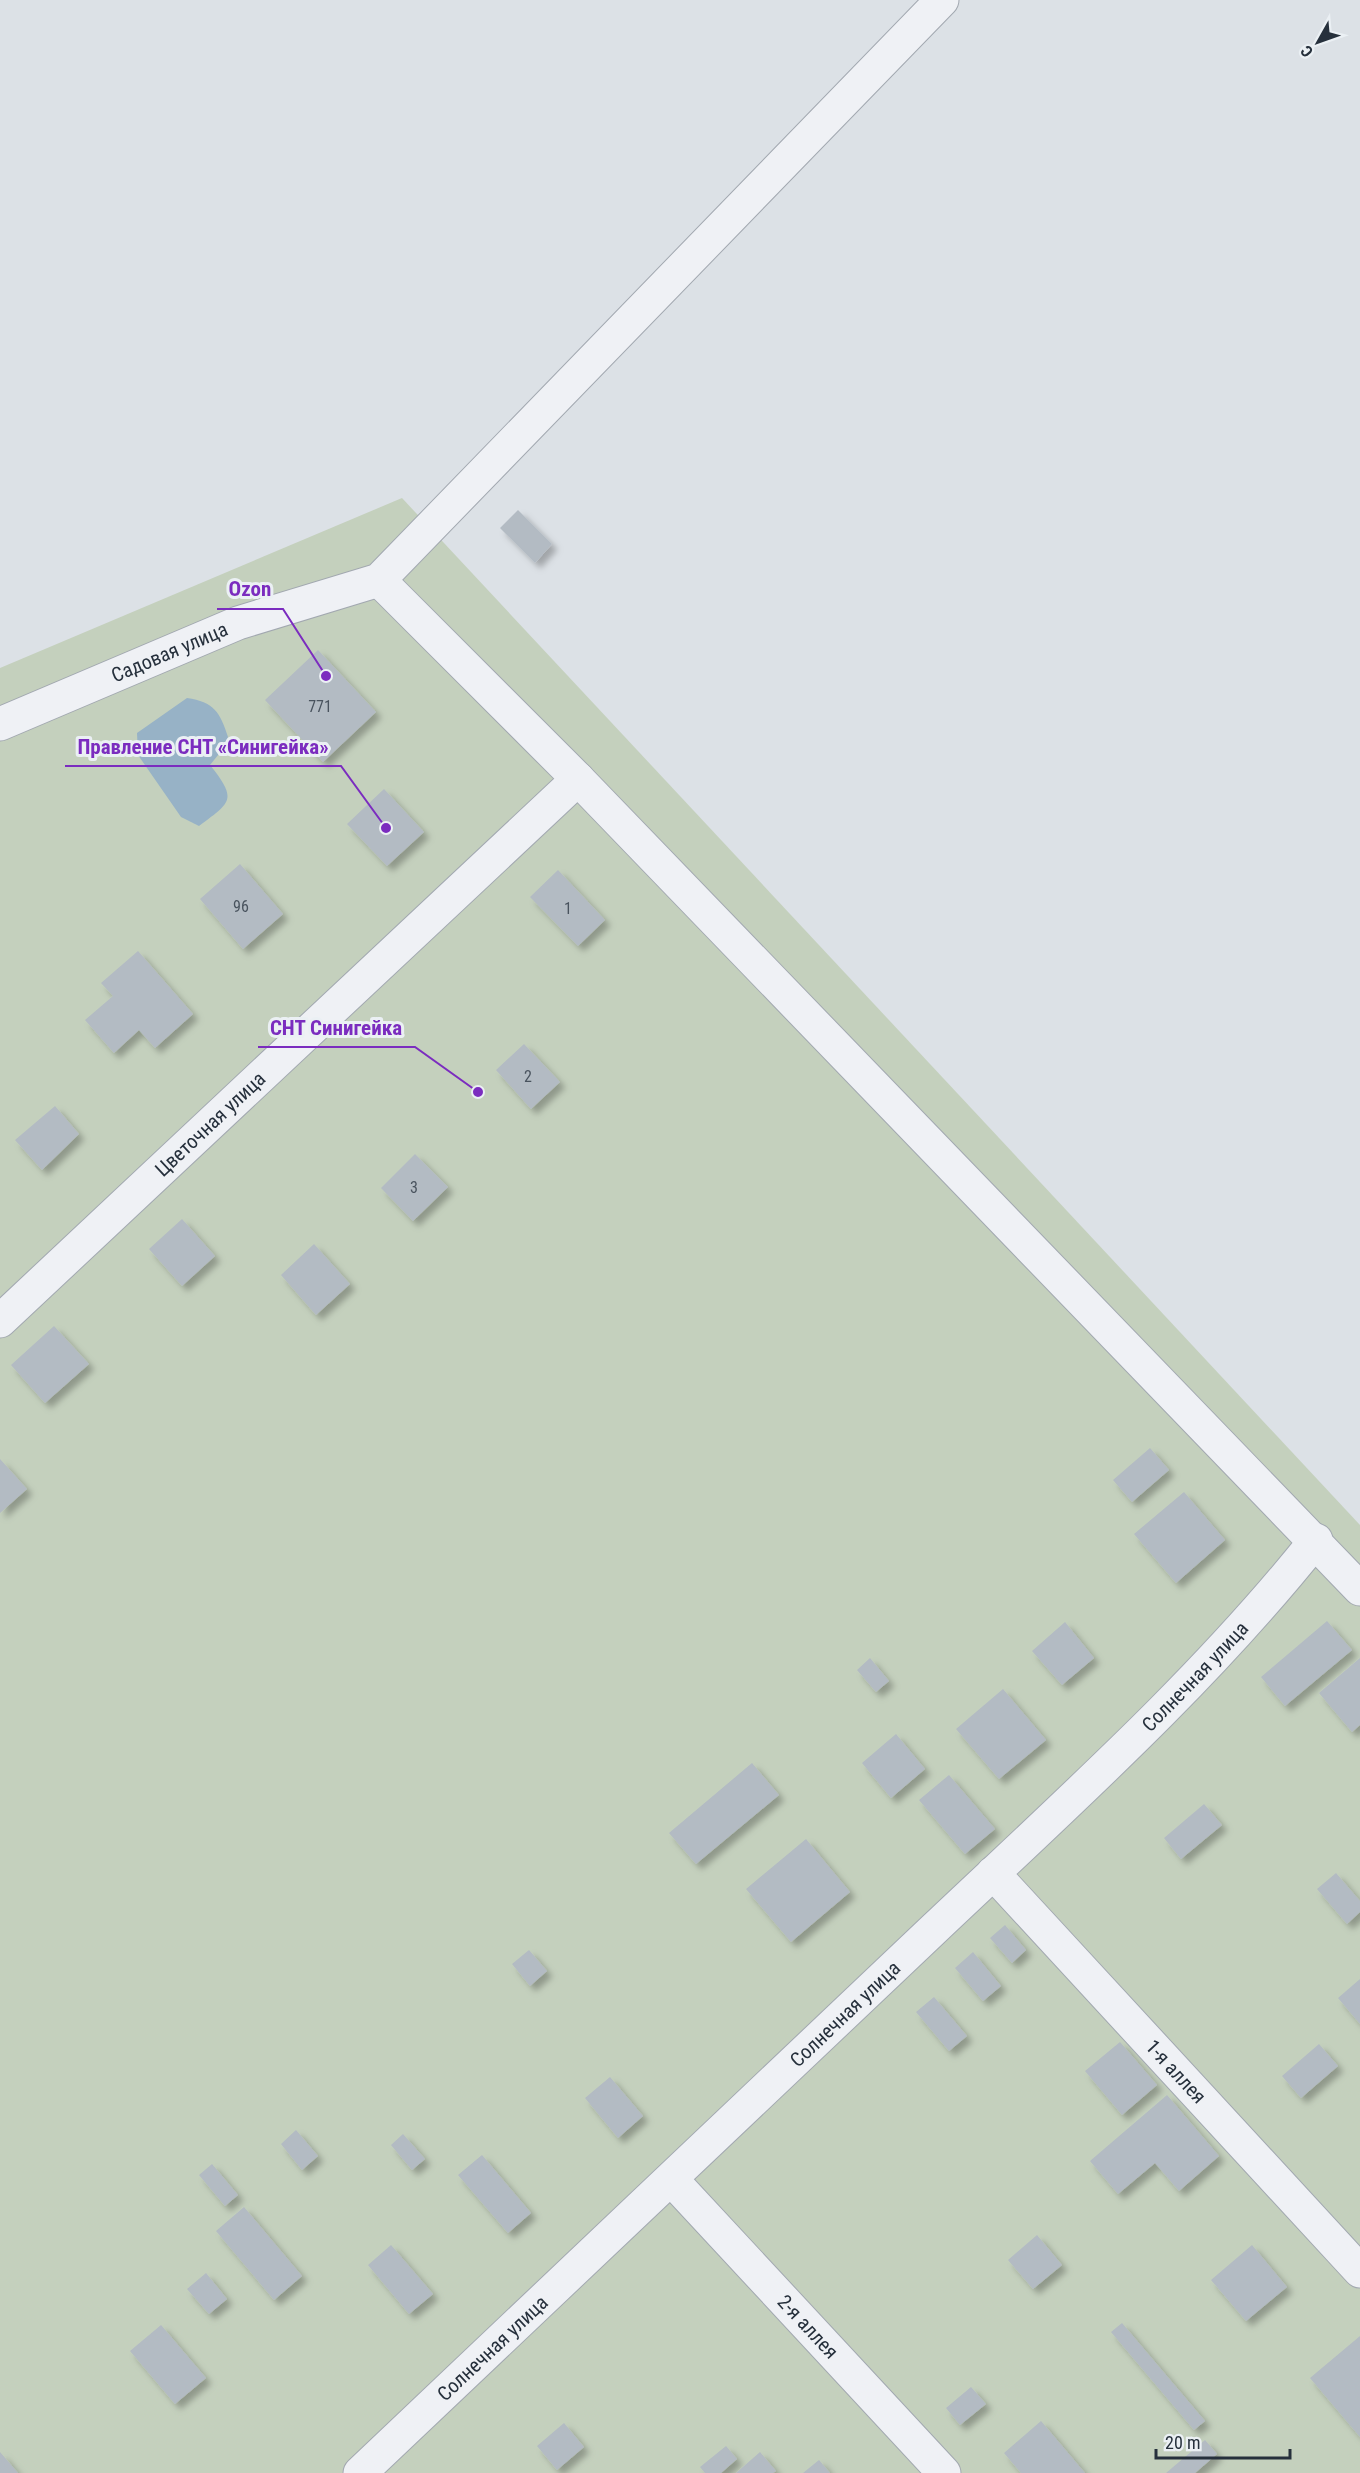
<svg xmlns="http://www.w3.org/2000/svg" width="1360" height="2473" viewBox="0 0 1360 2473" font-family="'Roboto Condensed',sans-serif">
<style>
.green{fill:#c4d0bd}
.water{fill:#97b2c6}
.building{fill:#b3bbc3;filter:url(#shadow)}
.lines{fill:none;stroke-linecap:round;stroke-linejoin:round}
.minor-casing{stroke:#a2a8b0;stroke-width:35}
.minor{stroke:#eff1f5;stroke-width:33}
.labels{text-anchor:middle;stroke-width:6;stroke-linejoin:round;paint-order:stroke}
.number-label{font-size:16px;fill:#49535e}
.street-label{font-size:20px;fill:#26303c;stroke:#ebf0f4}
.leader{fill:none;stroke:#7b2cbf;stroke-width:2}
.callout-dot{fill:#7b2cbf;stroke:#ebf0f4;stroke-width:2}
.callout-label{font-size:21px;text-anchor:middle;font-weight:bold;fill:#7b2cbf;stroke:#ebf0f4;stroke-width:6;stroke-linejoin:round;paint-order:stroke}
</style>
<defs>
<filter id="shadow"><feDropShadow dx="5.5" dy="5.5" stdDeviation="3" flood-color="#0004"/></filter>
</defs>
<rect width="100%" height="100%" fill="#dce1e6"/>
<path class="green" d="M402 498 1360 1525V2473H0V668Z"/>
<path class="water" d="M187 698C214 702 220 712 228 737L223 749 210 765C238 800 231 802 199 826L181 817 138 755 137 733Z"/>
<path class="building" d="M518 510 552 544 535 563 500 528Z
M318 650 376 712 323 762 265 700Z
M384 789 424 832 387 866 347 824Z
M240 864 283 914 243 949 200 899Z
M558 870 605 920 578 946 530 897Z
M138 951 193 1014 155 1048 139 1030 114 1053 85 1020 113 996 101 983Z
M524 1044 560 1082 531 1109 496 1070Z
M55 1106 79 1134 42 1170 15 1140Z
M415 1154 448 1187 413 1221 381 1188Z
M182 1219 215 1256 182 1286 149 1249Z
M314 1244 350 1284 316 1315 281 1275Z
M54 1326 89 1364 45 1403 11 1365Z
M1150 1448 1169 1470 1132 1502 1113 1480Z
M0 1459 27 1489 0 1513Z
M1184 1492 1225 1540 1176 1583 1134 1534Z
M1327 1621 1352 1650 1285 1706 1261 1677Z
M1065 1622 1094 1658 1062 1685 1032 1651Z
M870 1658 889 1681 876 1692 857 1670Z
M1360 1658V1725L1352 1732 1319 1693Z
M1003 1689 1046 1740 999 1779 956 1729Z
M896 1734 925 1769 891 1798 862 1763Z
M752 1763 779 1795 696 1864 669 1833Z
M949 1775 995 1829 965 1854 919 1800Z
M1204 1804 1222 1825 1181 1859 1164 1838Z
M806 1839 850 1892 791 1942 746 1889Z
M1336 1873 1360 1901V1912L1347 1924 1317 1889Z
M1005 1925 1026 1950 1012 1963 990 1938Z
M529 1950 547 1971 530 1986 512 1964Z
M973 1952 1001 1986 983 2001 955 1968Z
M1360 1979V2024L1338 1998Z
M934 1997 967 2036 949 2051 916 2012Z
M1120 2042 1157 2085 1122 2115 1085 2071Z
M1319 2044 1338 2066 1301 2098 1282 2076Z
M610 2077 643 2116 618 2138 585 2098Z
M1167 2095 1219 2156 1179 2191 1155 2163 1118 2194 1090 2161Z
M296 2130 318 2156 302 2170 281 2144Z
M403 2134 425 2159 412 2170 391 2145Z
M482 2155 531 2213 508 2233 458 2175Z
M212 2164 238 2195 225 2206 199 2175Z
M244 2207 302 2276 274 2300 216 2231Z
M1037 2235 1062 2265 1033 2289 1008 2260Z
M391 2245 433 2294 409 2314 368 2265Z
M1252 2245 1287 2287 1246 2321 1211 2280Z
M206 2273 227 2299 209 2314 187 2289Z
M1122 2323 1205 2421 1194 2430 1111 2332Z
M161 2325 206 2378 175 2404 130 2351Z
M1360 2336V2437L1310 2378Z
M971 2387 986 2404 960 2425 946 2408Z
M1041 2421 1085 2473H1021L1004 2453Z
M564 2423 584 2447 557 2470 537 2446Z
M1205 2440 1217 2454 1195 2473H1166Z
M726 2446 737 2459 721 2473H705L700 2467Z
M0 2452 18 2473H0Z
M760 2452 776 2471 773 2473H736Z
M819 2460 830 2473H803Z"/>
<g class="lines">
<g class="minor-casing">
<g id="minor">
<path d="M379 580 578 779 1360 1589"/>
<path id="s1" d="M0 724 238 623 379 580 942 0"/>
<path id="s2" d="M0 1321 578 779"/>
<path id="s3" d="M993 1873 1360 2271"/>
<path id="s4" d="M672 2180 944 2473"/>
<path id="s5" d="M360 2473C552 2292 744 2111 935 1928 1066 1804 1203 1682 1316 1540"/>
</g>
</g>
<use href="#minor" class="minor"/>
</g>
<g class="labels">
<g class="number-label">
<text x="320" y="712">771</text>
<text x="241" y="912">96</text>
<text x="568" y="914">1</text>
<text x="528" y="1082">2</text>
<text x="414" y="1193">3</text>
</g>
<g class="street-label">
<text dy="7" stroke="none"><textPath href="#s1" startOffset="184">Садовая улица</textPath></text>
<text dy="7" stroke="none"><textPath href="#s2" startOffset="288">Цветочная улица</textPath></text>
<text dy="7" stroke="none"><textPath href="#s5" startOffset="1154">Солнечная улица</textPath></text>
<text dy="7" stroke="none"><textPath href="#s5" startOffset="668">Солнечная улица</textPath></text>
<text dy="7" stroke="none"><textPath href="#s3" startOffset="270">1-я аллея</textPath></text>
<text dy="7" stroke="none"><textPath href="#s4" startOffset="200">2-я аллея</textPath></text>
<text dy="7" stroke="none"><textPath href="#s5" startOffset="182">Солнечная улица</textPath></text>
</g>
</g>
<path class="leader" d="M326 676L283 609H217M386 828L341 766H65M478 1092L415 1047H258"/>
<g class="callout-dot">
<circle cx="326" cy="676" r="6"/>
<circle cx="386" cy="828" r="6"/>
<circle cx="478" cy="1092" r="6"/>
</g>
<g class="callout-label">
<text x="250" y="596">Ozon</text>
<text x="203" y="754">Правление СНТ «Синигейка»</text>
<text x="336" y="1035">СНТ Синигейка</text>
</g>
<g transform="translate(1318 42) rotate(230)" stroke="#ebf0f4" stroke-width="4.5" paint-order="stroke">
<path d="M0-4.5L10 22L0 15L-10 22Z" fill="#26303c"/>
<text y="-9" font-size="16" font-weight="bold" text-anchor="middle" fill="#26303c">С</text>
</g>
<path d="M1156 2449v9h134v-9" fill="none" stroke="#26303c" stroke-width="3"/>
<text x="1165" y="2449" font-size="18" fill="#26303c" stroke="#ebf0f4" stroke-width="4.5" paint-order="stroke">20 m</text>
</svg>
